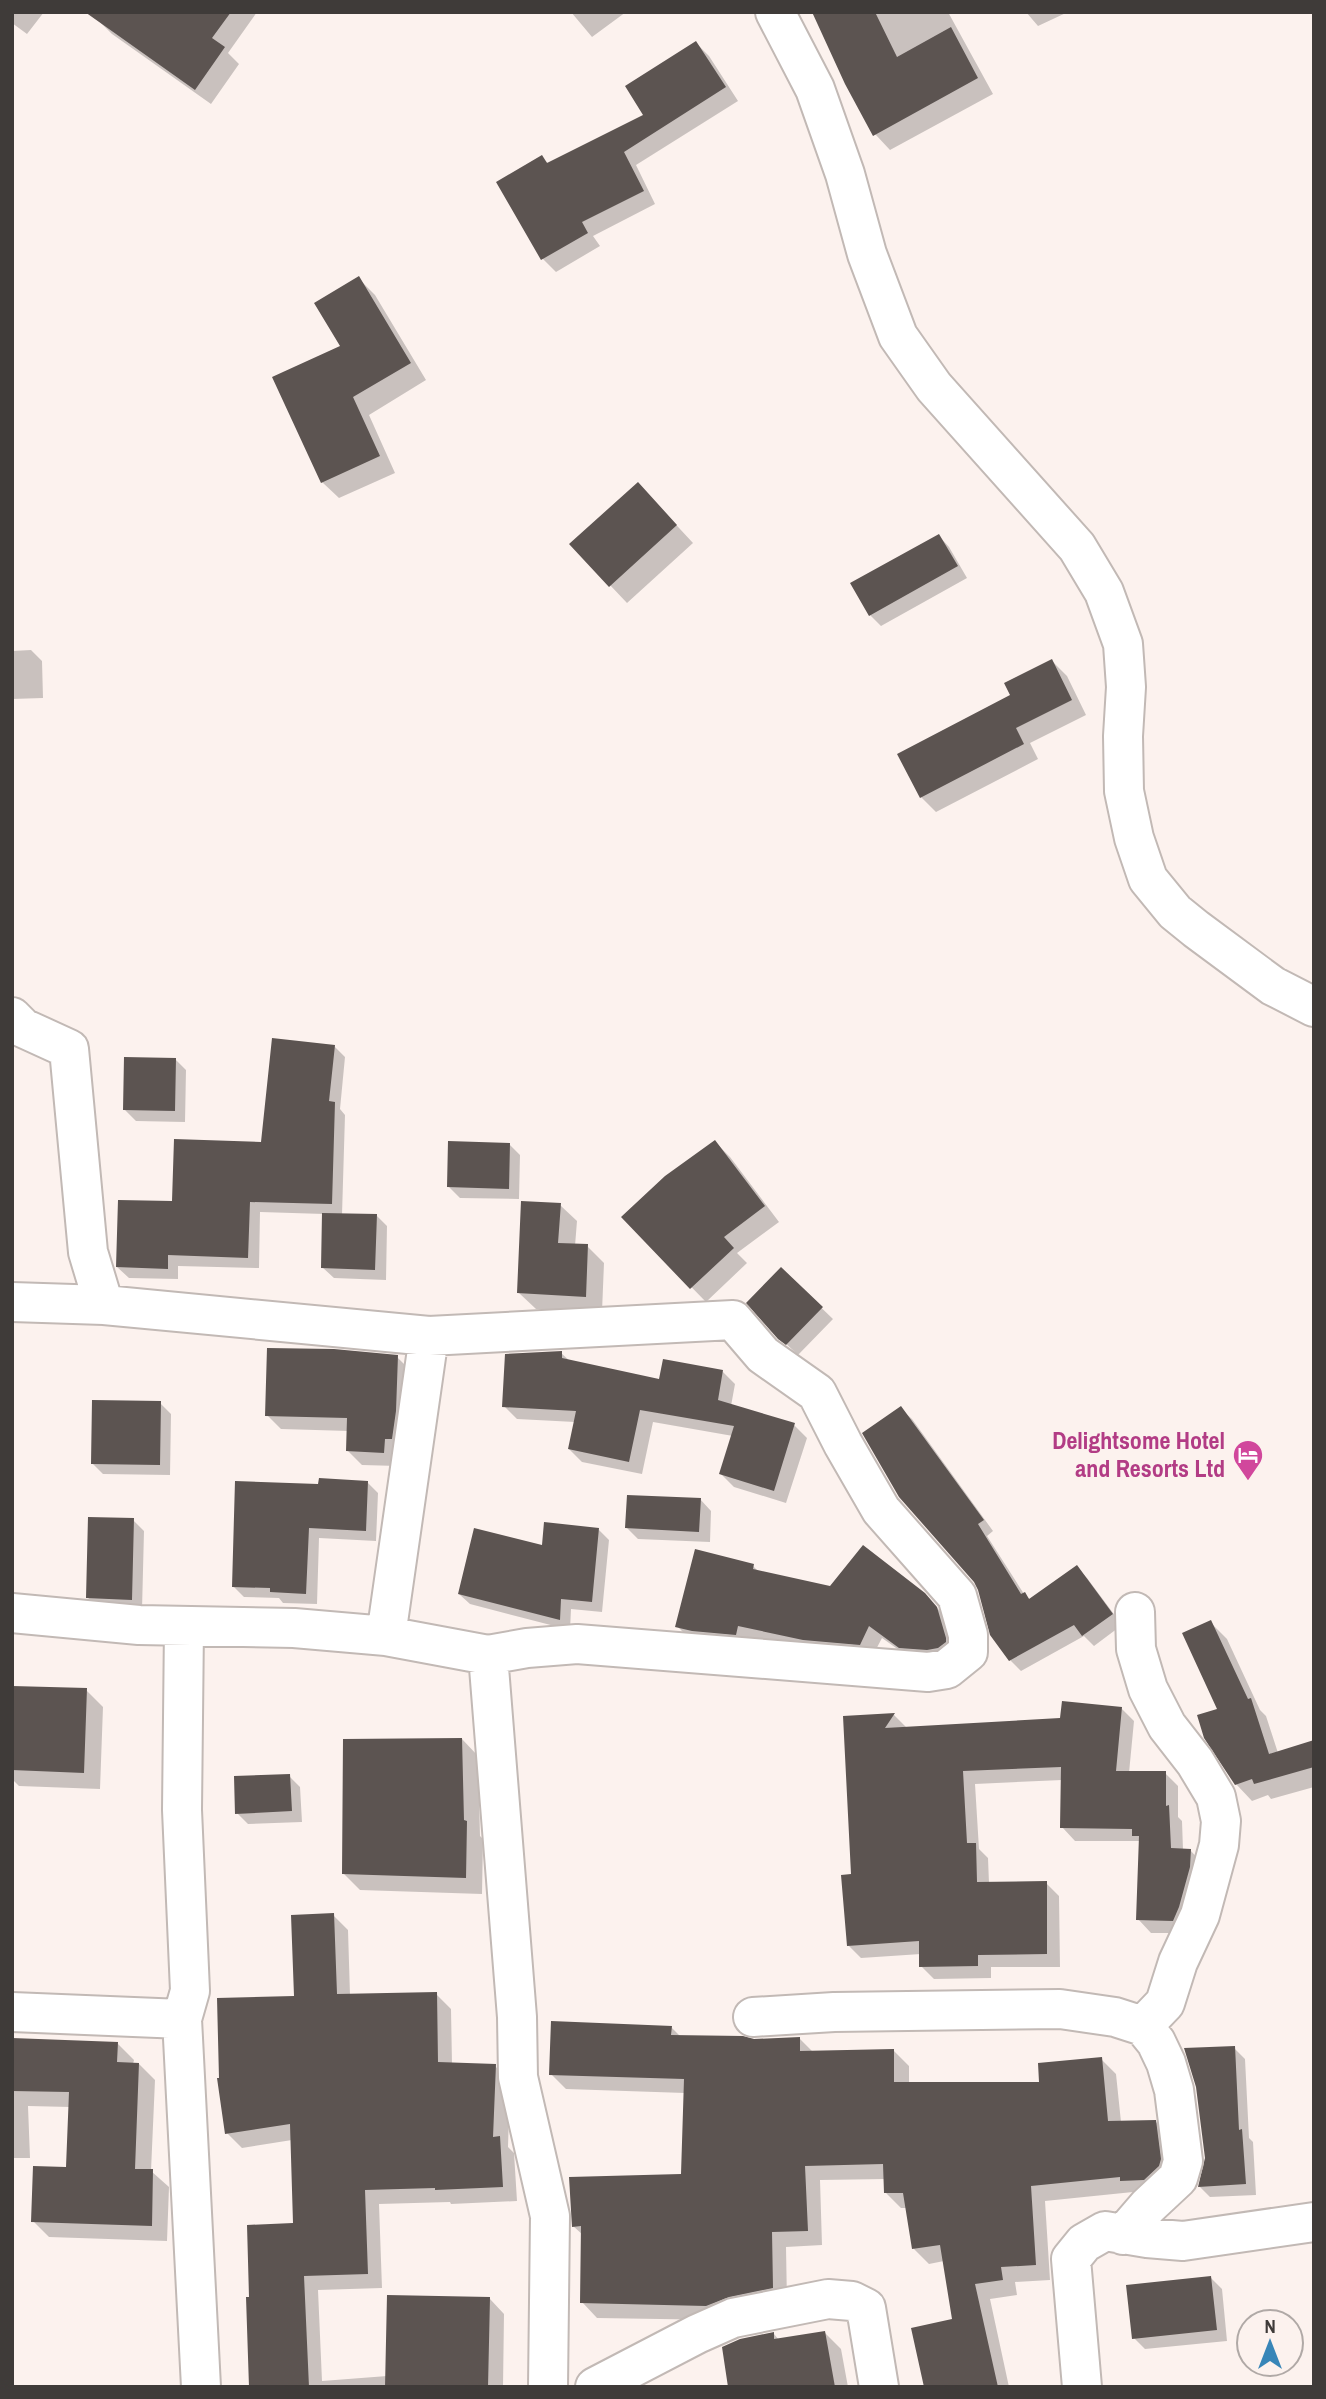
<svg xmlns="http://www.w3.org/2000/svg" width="1326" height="2399" viewBox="0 0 1326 2399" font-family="'Archivo Narrow',sans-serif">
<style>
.shadow{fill:#0003}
.building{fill:#5c5451}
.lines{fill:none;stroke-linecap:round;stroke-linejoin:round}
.minor-casing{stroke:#c2b9b5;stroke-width:42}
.minor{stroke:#fff;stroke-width:38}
.labels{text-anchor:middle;stroke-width:7;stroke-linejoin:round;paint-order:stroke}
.hotel-label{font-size:24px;font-weight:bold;fill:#b23c85;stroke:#fcf2ee;text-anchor:end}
</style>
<rect width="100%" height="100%" fill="#fcf2ee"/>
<path class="shadow" d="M12 12H44L27 34 12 23Z
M102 12H257L228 53 239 64 211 104 112 34 97 19Z
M571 12H626L592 37Z
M814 12H948L993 94 890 150 875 134Z
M1026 12H1068L1038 26Z
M696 43 709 56 738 101 636 165 655 204 593 236 600 246 556 272 543 259 498 183 542 158 549 164 646 115Z
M359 279 375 295 426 380 369 415 395 473 339 498 322 482 343 347Z
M654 501 693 543 627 603 572 545Z
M939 536 949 547 967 578 881 626 870 615Z
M31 650 42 661 43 698 12 699V651Z
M1052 661 1067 676 1086 715 1030 743 1038 759 936 812 921 797 1013 695Z
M334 1046 345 1057 340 1109 345 1115 342 1215H376L387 1226 386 1280 334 1278 322 1267 324 1214 260 1212 259 1268 178 1266V1279L129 1278 117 1267 174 1203 263 1143Z
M175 1059 186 1070 185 1122 136 1121 125 1110Z
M715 1142 730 1157 779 1222 737 1253 747 1263 706 1302 624 1218Z
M509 1144 520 1155 519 1199 460 1198 449 1187Z
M560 1205 577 1221 575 1246H587L604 1263 602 1312 536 1309 519 1293Z
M781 1269 833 1319 798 1355 779 1337Z
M561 1353 571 1362 661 1381 722 1371 735 1384 731 1406 794 1425 807 1438 786 1503 734 1487 721 1474 733 1436 653 1422 642 1474 582 1462 569 1449 575 1422 517 1419 504 1406Z
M397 1357 411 1371 398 1466 362 1465 348 1451 349 1431 281 1429 267 1415Z
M160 1403 171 1414 170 1475 103 1474 92 1463Z
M901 1409 912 1419 993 1531 987 1536 1024 1594 1031 1600 1076 1567 1087 1578 1122 1625 1094 1646 1084 1636 1021 1671 1010 1660Z
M367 1482 378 1493 376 1541 319 1538 317 1604 283 1603 279 1598 244 1597 233 1586 320 1485Z
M700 1499 711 1511 710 1542 638 1539 627 1528Z
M133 1520 144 1531 142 1610 99 1608 87 1597Z
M599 1530 609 1540 602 1612 571 1609 570 1630 470 1604 459 1594 543 1547Z
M753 1566 760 1573 831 1588 924 1595 950 1621 958 1655 913 1660 882 1638 872 1657 817 1652 751 1638 749 1647 690 1639 677 1626Z
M1211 1623 1227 1639 1260 1710 1266 1716 1278 1753 1314 1742V1787L1271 1799 1268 1795 1252 1801 1236 1784 1219 1710Z
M12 1688 86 1690 103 1707 100 1789 19 1786 12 1779Z
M1121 1708 1134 1721 1129 1773H1165L1178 1786V1817L1182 1821 1183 1850H1190L1203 1864 1186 1933H1151L1138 1919 1140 1841H1075L1062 1827V1780L975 1784 979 1849 988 1858 989 1883H1046L1059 1896 1060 1967H991V1978L934 1979 921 1966V1954L861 1958 848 1945 852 1876 845 1717 894 1715 907 1728 1062 1720Z
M462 1739 478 1756 480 1836 483 1839 482 1894 360 1890 343 1873Z
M289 1776 300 1787 302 1822 248 1824 237 1813Z
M333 1915 348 1930 350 1995 436 1994 451 2009 452 2064 495 2066 510 2081 508 2147 514 2153 517 2201 451 2204 450 2202 379 2204 382 2288 318 2290 322 2381 387 2376 490 2299 504 2314 503 2387H253L295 2225 292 2140 242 2148 227 2133 295 1998Z
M671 2027 681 2037 754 2041 800 2039 813 2052 894 2051 909 2066V2083L1041 2084 1101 2059 1116 2074 1121 2122 1155 2121 1170 2137 1175 2175 1137 2195 1133 2192 1045 2201 1050 2280 1015 2282 1017 2295 990 2299 1009 2387H926L953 2321 944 2261 929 2264 914 2249 907 2208H901L886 2193 885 2179 820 2180 822 2245 786 2247 787 2302 722 2320 597 2318 582 2302 583 2235 573 2226 683 2175 685 2093 566 2089 551 2074Z
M118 2044 134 2060 133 2064H139L155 2080 151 2171 169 2187 167 2241 49 2237 33 2221 68 2169 70 2107 28 2106 30 2158H12V2053Z
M1234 2048 1245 2059 1249 2138 1253 2142 1256 2195 1210 2197 1199 2186Z
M1211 2278 1222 2289 1227 2341 1145 2349 1134 2338Z
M824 2332 841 2349 848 2387H730L774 2334 779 2340Z"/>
<path class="building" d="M85 12H231L212 38 225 47 195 90Z
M812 12H875L897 57 951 27 978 78 873 136 845 84Z
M696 41 726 87 624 152 644 191 582 222 588 233 541 260 496 182 542 155 547 163 643 115 625 86Z
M359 276 411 363 353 397 380 456 321 483 272 377 340 346 314 303Z
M638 482 677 525 609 587 569 544Z
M939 534 958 566 869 616 850 583Z
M1052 659 1072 700 1016 728 1024 744 920 798 897 754 1010 695 1004 683Z
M272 1038 335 1045 329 1101 335 1102 332 1204 250 1202 248 1258 168 1255V1269L116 1267 118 1200 172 1201 174 1139 261 1142Z
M124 1057 176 1058 175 1111 123 1110Z
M715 1140 765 1206 724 1237 734 1248 690 1289 621 1217 665 1176Z
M448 1141 510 1143 509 1189 447 1187Z
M521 1201 561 1203 558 1243 588 1244 586 1297 517 1293Z
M322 1213 377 1214 375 1270 321 1268Z
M781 1267 823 1307 786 1345 778 1339 746 1303Z
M267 1348 334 1349 398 1355 396 1411 392 1439H385L384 1453 346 1451 347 1418 265 1416Z
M562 1351V1358L659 1379 663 1359 723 1370 718 1400 795 1423 774 1491 719 1474 734 1426 640 1410 629 1462 568 1449 576 1411 502 1407 505 1354Z
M92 1400 161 1401 160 1465 91 1464Z
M901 1406 984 1520 978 1524 1021 1594 1025 1592 1029 1599 1077 1565 1113 1614 1082 1636 1074 1625 1009 1661 990 1635 978 1590 974 1582 899 1497 862 1433Z
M319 1478 368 1481 366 1531 309 1528 306 1594 270 1592V1588L232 1587 235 1481 318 1484Z
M627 1495 701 1498 699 1532 625 1528Z
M88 1517 134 1518 132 1600 86 1598Z
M544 1522 599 1528 592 1602 561 1599 560 1620 458 1594 474 1528 542 1545Z
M863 1545 925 1593 937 1607 946 1638V1642L938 1648 927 1650 899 1648 869 1626 860 1645 803 1640 738 1626 736 1635 692 1631 675 1627 695 1549 754 1564 753 1569 830 1586Z
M1211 1620 1248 1699 1251 1698 1269 1754 1314 1740V1767L1254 1784 1252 1779 1235 1785 1204 1738 1197 1715 1217 1709 1182 1633Z
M12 1686 87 1688 84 1773 12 1770Z
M1062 1701 1122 1707 1116 1771H1166V1806L1169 1805 1171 1848 1191 1849 1190 1867 1179 1907 1173 1921 1136 1920 1139 1836H1132V1829L1060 1828 1061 1767 963 1771 967 1843H976L977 1882 1047 1881V1954L978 1955V1966L919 1967V1941L847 1946 841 1875 851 1874 843 1716 895 1713 885 1728 1060 1718Z
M462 1738 464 1820 467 1821 466 1878 342 1874 343 1739Z
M290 1774 292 1811 235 1814 234 1776Z
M334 1913 337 1994 437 1992 438 2062 496 2064 493 2137 500 2136 503 2187 435 2190V2188L365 2190 368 2274 304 2276 309 2387H249L246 2297H249L247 2225 293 2223 290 2124 225 2134 217 2078H219L217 1998 294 1996 291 1915Z
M551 2021 672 2026 671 2035 743 2036 754 2039 800 2037V2051L894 2049V2082H1039L1038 2063 1102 2057 1108 2121 1156 2120 1161 2159 1159 2166 1144 2180 1120 2181V2177L1031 2186 1036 2265 1001 2267 1003 2280 975 2284 998 2387H924L911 2328 952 2319 940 2245 912 2249 903 2193H884L883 2164 805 2166 808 2231 772 2232 773 2288 729 2297 706 2306 580 2303 581 2226 572 2227 569 2177 681 2174 684 2079 549 2075Z
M12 2038 118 2042 117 2062 139 2063 135 2169H153L152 2226 31 2222 33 2166 66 2167 69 2092 12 2091Z
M1235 2046 1239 2130 1242 2129 1246 2184 1198 2187 1205 2158 1196 2087 1184 2048Z
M1211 2276 1217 2330 1132 2339 1126 2285Z
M387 2295 490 2297 488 2387H385Z
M825 2331 835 2387H728L722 2347 740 2339 774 2332V2339Z"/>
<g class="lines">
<g class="minor-casing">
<path id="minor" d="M775 12 815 89 845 174 867 254 898 336 934 387 1077 547 1104 592 1123 644 1126 687 1123 736 1124 791 1134 838 1148 879 1175 912 1196 929 1273 986 1314 1007
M12 1017 23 1028 69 1049 88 1252 104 1305
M12 1302 104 1305 429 1336 733 1320 763 1355 817 1393 843 1444 881 1510 957 1596 968 1635V1652L947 1669 928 1672 577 1644 527 1648 488 1655 386 1636 294 1628 139 1625 12 1613
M1135 1612 1136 1649 1148 1689 1167 1726 1195 1762 1216 1797 1221 1821 1219 1845 1200 1915 1178 1962 1165 2003 1143 2026
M184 1626 182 1810 190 1991 182 2019 201 2387
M386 1636 429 1336
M488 1655 517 2017 518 2077 550 2216 548 2387
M12 2012 182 2019
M753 2017 834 2012 1060 2009 1115 2017 1143 2026 1156 2042 1166 2063 1174 2090 1183 2161 1178 2178 1148 2206 1123 2235
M595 2387 697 2334 733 2318 828 2299 852 2301 866 2308 879 2387
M1082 2387 1071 2259 1084 2243 1105 2231 1147 2238 1183 2241 1314 2222"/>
</g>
<use href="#minor" class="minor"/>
</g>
<defs>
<g id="hotel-pin" transform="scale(1.575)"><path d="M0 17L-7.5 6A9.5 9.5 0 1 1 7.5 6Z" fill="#d1479c" stroke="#fcf2ee"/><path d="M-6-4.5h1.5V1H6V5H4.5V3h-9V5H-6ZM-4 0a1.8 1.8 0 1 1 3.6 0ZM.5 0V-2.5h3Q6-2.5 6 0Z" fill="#fff"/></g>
</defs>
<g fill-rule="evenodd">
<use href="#hotel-pin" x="1248" y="1455"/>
</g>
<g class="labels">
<g class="hotel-label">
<text x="1225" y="1449">Delightsome Hotel<tspan x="1225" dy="28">and Resorts Ltd</tspan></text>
</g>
</g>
<rect width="1326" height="2399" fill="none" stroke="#3f3b39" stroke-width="28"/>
<g transform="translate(1270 2343)"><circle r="33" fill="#fcf2ee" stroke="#b0a9a6" stroke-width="2"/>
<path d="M0-5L12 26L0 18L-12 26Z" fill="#3886b8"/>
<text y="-10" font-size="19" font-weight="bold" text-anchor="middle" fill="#3f3b39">N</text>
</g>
</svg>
